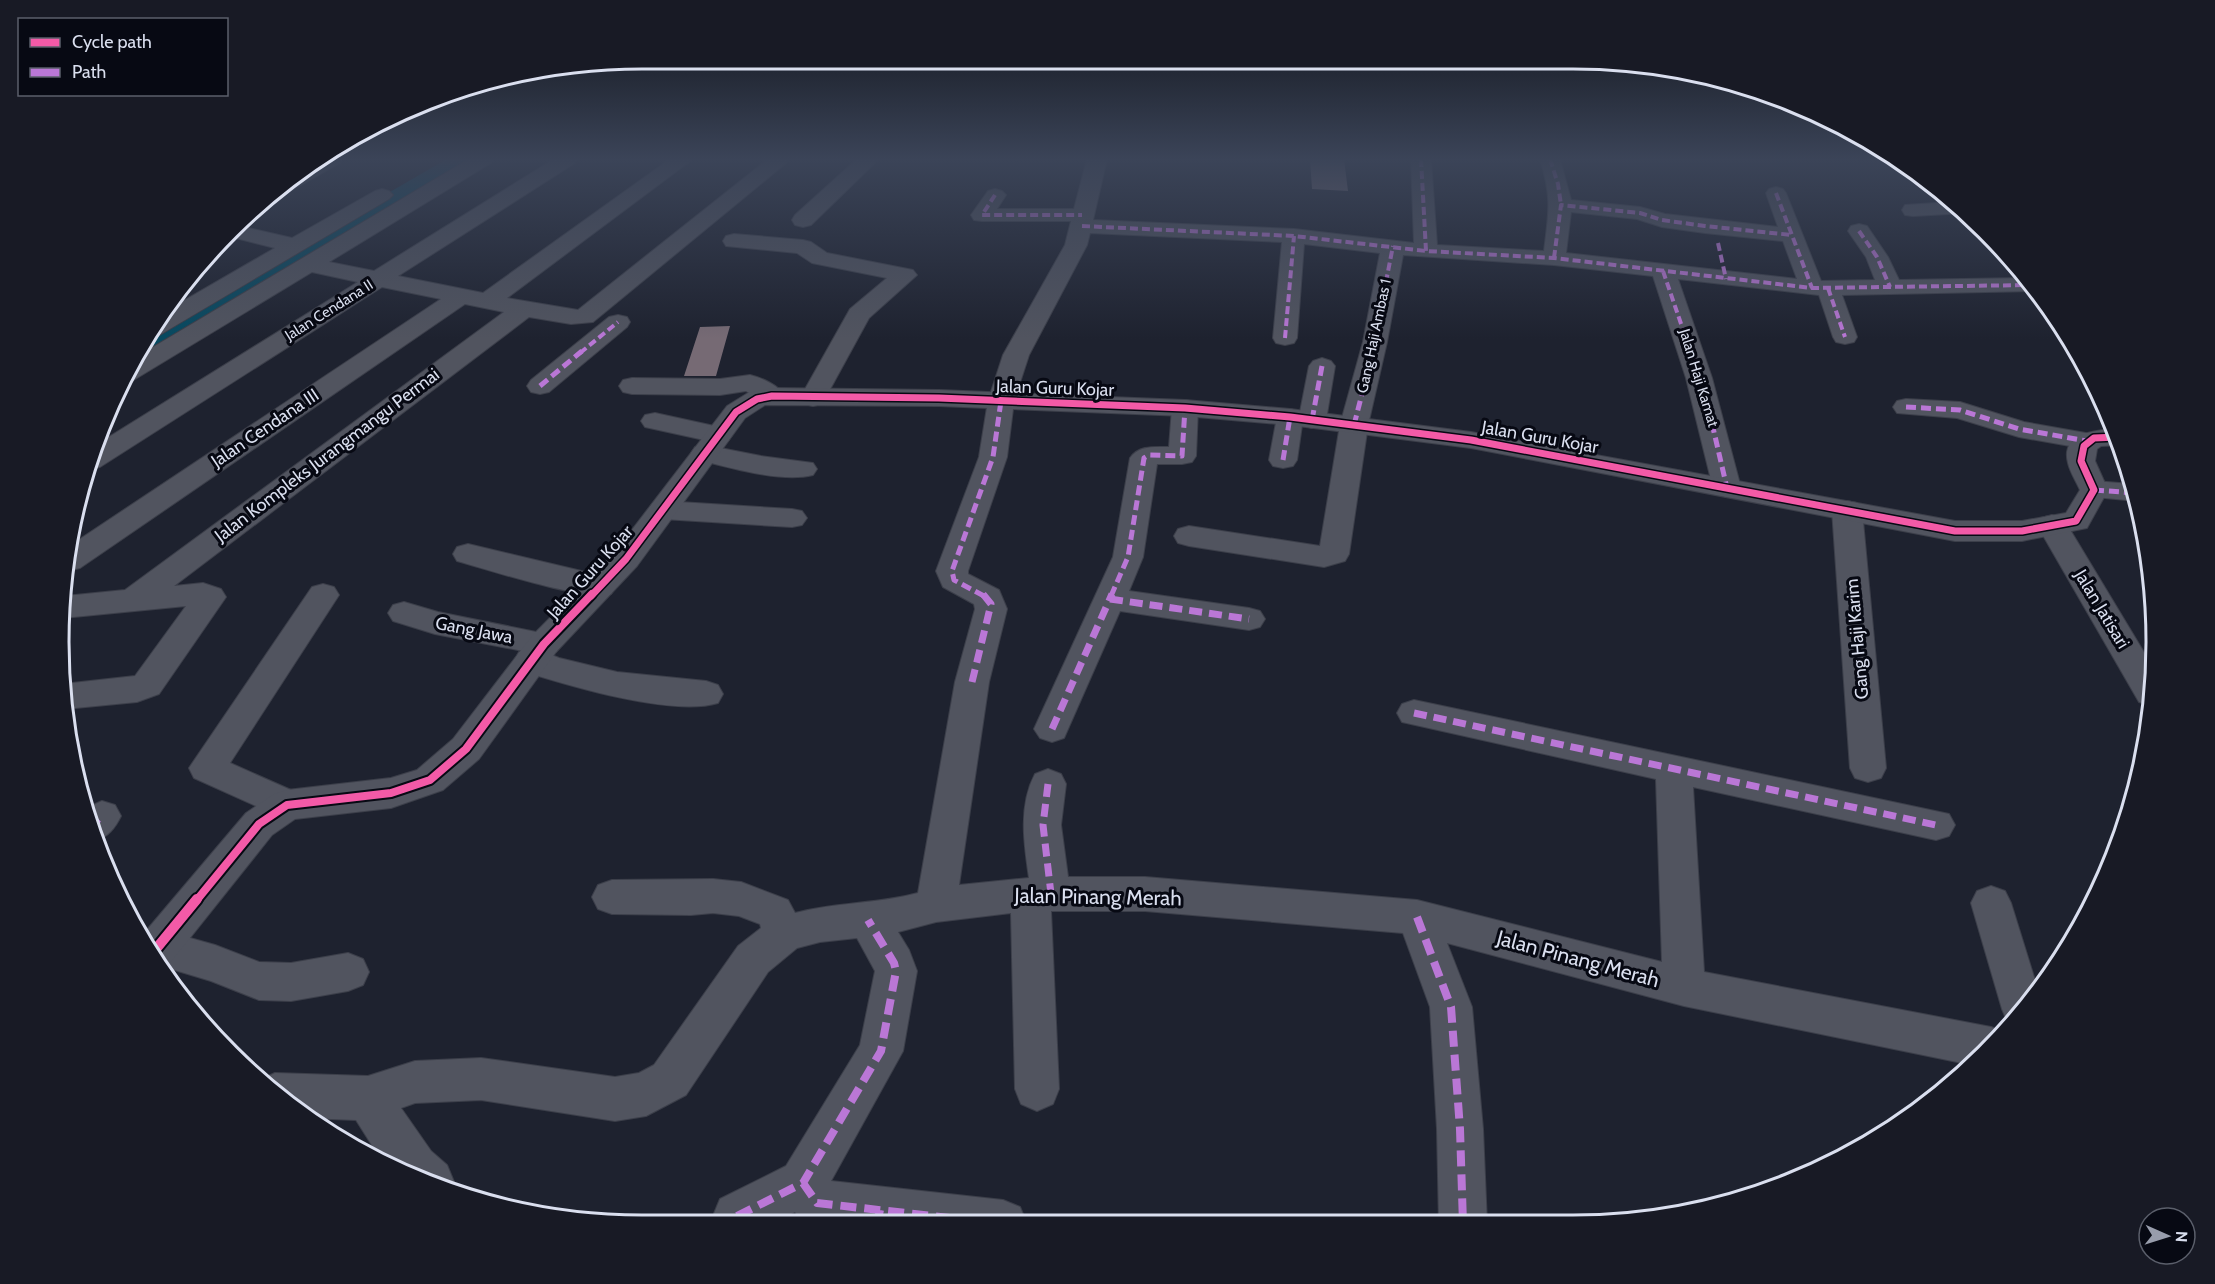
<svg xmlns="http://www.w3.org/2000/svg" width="2215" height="1284" viewBox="0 0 2215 1284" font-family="Cabin,sans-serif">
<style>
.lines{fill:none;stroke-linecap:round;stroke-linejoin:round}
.canal{fill:#074960;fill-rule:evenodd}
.building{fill:#766a74}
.minor-casing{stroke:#3c3f4a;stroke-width:2}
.tertiary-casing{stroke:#3c3f4a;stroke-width:2}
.minor{fill:#51545f;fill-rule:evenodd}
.tertiary{fill:#51545f;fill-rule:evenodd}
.quiet-far3{stroke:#ba77d6;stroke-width:4;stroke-dasharray:8 4;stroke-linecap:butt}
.quiet-far2{stroke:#ba77d6;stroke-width:5;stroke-dasharray:10 5;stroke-linecap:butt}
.quiet-far1{stroke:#ba77d6;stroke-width:7;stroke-dasharray:13 7;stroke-linecap:butt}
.quiet{stroke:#ba77d6;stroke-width:8;stroke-dasharray:16 8;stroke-linecap:butt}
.cycleway-far2-casing{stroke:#070913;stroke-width:10}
.cycleway-far1-casing{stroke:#070913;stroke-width:12}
.cycleway-casing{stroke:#070913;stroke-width:14}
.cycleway-far2{stroke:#f35aa7;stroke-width:7}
.cycleway-far1{stroke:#f35aa7;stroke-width:8}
.cycleway{stroke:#f35aa7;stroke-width:10}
.labels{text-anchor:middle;stroke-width:6;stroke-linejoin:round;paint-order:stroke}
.far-street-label{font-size:15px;fill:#dadfef;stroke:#070913}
.street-label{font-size:18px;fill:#dadfef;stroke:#070913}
.near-street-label{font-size:21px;fill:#dadfef;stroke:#070913}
.rim{fill:none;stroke:#dadfef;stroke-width:3}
</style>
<rect width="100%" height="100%" fill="#1e222f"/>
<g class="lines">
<path class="canal" d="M447 159H472L469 163 148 354 135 355 149 331Z"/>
</g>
<path class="building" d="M1310 159H1344L1348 191 1312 189Z
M730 326 716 376H684L700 327Z"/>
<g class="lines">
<g class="minor-casing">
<path id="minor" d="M319 159H343L340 163 276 199 263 200 287 179Z
M469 159H494L491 163 329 262 374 271 554 159H578L575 163 398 276 483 293 670 159H693L507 298 578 310 768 159H791L593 322 571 324 529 317 174 586 203 583 221 589 226 597 159 694 137 702 65 709 63 684 135 676 186 606 63 618 65 596 125 590 504 312 465 304 80 568 68 571 71 545 441 299 382 287 100 467 87 469 96 445 358 282 312 272 132 381 119 383 133 359Z
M857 159H879L811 225 803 227 795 225 792 220 795 215Z
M1087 159H1107L1093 220 1294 229 1414 243 1411 159H1431L1437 245 1544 251C1549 211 1552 198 1540 159H1560L1571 200 1640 207 1665 214 1778 227 1766 193 1769 189 1776 187 1783 189 1786 193 1821 281 1875 280 1866 257 1848 231 1851 226 1859 224 1867 226 1888 257 1899 280 2026 278 2036 291 1842 295 1857 337 1854 342 1845 344 1836 342 1833 337 1819 295 1678 279 1712 378 1741 488 1737 494 1727 497 1717 494 1713 488 1686 378 1653 276 1554 265 1403 255 1387 342 1368 425 1349 554 1345 561 1324 567 1189 546 1178 543 1174 536 1178 529 1189 526 1320 546 1340 425 1363 342 1380 253 1304 244 1297 338 1294 343 1285 345 1276 343 1273 338 1282 242 1090 233 1087 245 1029 355 1014 401 1007 457 968 571V574L999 590 1007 609 989 682 959 885 1029 878C1024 844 1018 806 1035 774L1048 769 1061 774 1066 784 1061 825 1068 877H1145L1417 900 1662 962 1656 779 1402 722 1397 713 1402 704 1414 700 1949 814 1955 825 1949 836 1936 840 1693 787 1704 972 1991 1027 2004 1032 1985 1055 1972 1065 1684 1006 1447 943 1472 1007 1483 1129 1487 1224H1439L1437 1129 1430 1007 1403 933 1145 911H1051L1059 1089 1053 1104 1037 1111 1021 1104 1015 1089 1011 913 936 922 898 932 909 950 917 971 903 1051 831 1181 1003 1200 1020 1207 1027 1224H810L800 1220 795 1212 772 1224H716L713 1216 720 1199 786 1166 860 1045 875 971 857 938 820 942 797 948 768 972 686 1095 646 1116 615 1121 481 1100 415 1103 401 1108 431 1151 447 1165 454 1182 450 1192 380 1158 356 1120 306 1118 258 1081 275 1073 368 1076 415 1061 481 1058 615 1077 639 1073 654 1065 738 946 761 928 760 924 739 916 713 913 691 915 612 914 598 909 592 897 598 885 612 880 713 879 741 882 788 900 795 913C836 902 878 904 918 893L955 682 975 609 974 604 943 587 936 571 979 457 988 401 1003 355 1065 245 1071 221H982L974 220 971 215 988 191 995 189 1002 191 1006 195 997 209H1074ZM1571 212 1637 219 1662 227 1705 233 1783 241 1797 279 1566 253Z
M382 189 389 191 393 195 389 199 158 336 145 338 159 315 275 248 224 235 235 225 292 238 375 191Z
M1952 202 1966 213 1913 216 1905 215 1902 210 1905 205Z
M734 234 803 240 811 242 827 253 913 270 917 275 869 318 822 404 813 406 804 404 800 398 850 309 887 278 812 263 797 253 726 246 723 241 726 236Z
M618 315 627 317 630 322 627 327 549 392 540 394 531 392 527 386 531 380 609 317Z
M1322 358 1331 361 1335 366 1326 420 1322 426 1312 428 1302 425 1297 460 1293 466 1283 468 1273 466 1269 460 1277 417 1280 411 1290 409 1300 412 1309 366 1313 361Z
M750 375C762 378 778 385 785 396L781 402 772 404 763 402 746 391 720 395 632 394 623 392 619 386 623 380 632 378 720 379Z
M1906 399 1960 402 2024 422 2097 435 2101 441 2097 447 2087 449 2019 437 1957 418 1897 413 1893 407 1897 401Z
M1185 400 1194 402 1198 408 1196 456 1192 462 1182 464H1157L1143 557 1129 591 1249 608 1260 611 1265 619 1260 627 1249 630 1120 611 1064 738 1052 742 1040 738 1034 729 1113 557 1130 458C1139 445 1154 447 1169 447L1172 408 1176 402Z
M655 413 728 429 732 435 728 441 718 443 645 427 641 421 645 415Z
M705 445 761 456 813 463 817 469 813 475C780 483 728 467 695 459L691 453 695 447Z
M2094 481 2132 484 2137 501 2084 496 2080 490 2084 484Z
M663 501 792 509 802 511 807 518 802 525 792 527 663 519 653 517 648 510 653 503Z
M1847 501 1857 503 1862 510 1886 768 1881 778 1868 782 1855 778 1850 768 1832 510 1837 503Z
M2052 515 2063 518 2154 669 2150 705 2139 702 2037 525 2041 518Z
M468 544 611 578 616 586 611 594C583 601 490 570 457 561L453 554 457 547Z
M323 584 334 587 339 595 230 763 300 794 306 805 300 816 287 820 194 778 189 768 312 587Z
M404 602 438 612 556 636 561 644 556 652 549 654 559 658 617 672 706 681 718 685 723 694 718 703C671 717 567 685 519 670L514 661 519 652 523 651 435 634 393 621 388 613 393 605Z
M102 801 115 805 121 816C115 828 108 837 95 841L84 809Z
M1991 886 2005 891 2011 903 2038 990 2011 1024 2008 1023 2002 1009 1971 903 1977 891Z
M158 929 215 945 259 962 291 963 348 953 363 959 369 972 363 985 348 991 291 1001 259 1000 211 981 158 965 141 940 143 934Z"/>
</g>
<g class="tertiary-casing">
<path id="tertiary" d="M772 388 939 390 1185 400 1290 409 1471 432 1955 521H2022L2066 513 2080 490C2076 481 2070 472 2068 463 2060 433 2096 430 2115 429L2120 445 2101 446 2097 449 2095 461 2108 490 2087 528 2022 541H1955L1471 448 1290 425 1185 416 939 406 765 405 745 418 637 566 556 652 479 759 443 790 391 808 295 819 272 835 166 968 161 970 140 938 246 813 274 794 287 790 391 778 417 770 453 739 532 636 615 552 727 406 748 393Z"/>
</g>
<use href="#minor" class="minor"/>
<use href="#tertiary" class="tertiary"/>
<path class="quiet-far3" d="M1421 159 1426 251
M1550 159 1558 184 1561 205
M1776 193 1812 288
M995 195 982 215H1082
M1082 226 1294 236 1426 251 1554 258 1812 288 2031 285
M1859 231 1877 257 1890 287
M1718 243 1726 279
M1554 258 1561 205 1640 213 1662 220 1705 226 1792 235
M1663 271 1691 353
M1828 288 1845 337
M1285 338 1294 236
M580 353 618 322
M1372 353 1393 246"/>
<path class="quiet-far2" d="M1691 351 1714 432 1727 488
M540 386 582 351
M1906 407 1960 410 2019 429 2087 441
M1312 420 1322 366
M1354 425 1373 351
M1283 460 1290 417
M2094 490 2135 493
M984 596 954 580 952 571 993 457 1001 401
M1111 596 1128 557 1144 458 1149 455 1182 456 1185 408"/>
<path class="quiet-far1" d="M1110 599 1249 619
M972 682 991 604 983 594
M1414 713 1936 825
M1052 729 1112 594
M1048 784 1043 825 1051 894
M89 828 102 816"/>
<path class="quiet" d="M1417 917 1451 1007 1460 1129 1463 1224
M803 1183 817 1203 1003 1224
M737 1216 803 1183 881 1051 896 971 894 963 868 920
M877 1224 880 1210"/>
<g class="cycleway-far2-casing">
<path id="cycleway-far2" d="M591 596 626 559 736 412 757 399 772 396 939 398 1185 408 1290 417 1471 440 1955 531H2022L2076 521 2094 490 2081 461 2084 446 2094 438 2118 437"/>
</g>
<g class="cycleway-far1-casing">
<path id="cycleway-far1" d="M196 901 259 824 287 805 391 793 430 780 466 749 544 644 592 594"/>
</g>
<g class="cycleway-casing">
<path id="cycleway" d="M151 955 197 899"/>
</g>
<use href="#cycleway-far2" class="cycleway-far2"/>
<use href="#cycleway-far1" class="cycleway-far1"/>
<use href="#cycleway" class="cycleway"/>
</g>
<linearGradient id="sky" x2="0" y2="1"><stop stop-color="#10131a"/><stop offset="0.47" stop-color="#3b4458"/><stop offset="1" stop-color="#3b4458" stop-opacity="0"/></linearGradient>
<rect width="2215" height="339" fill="url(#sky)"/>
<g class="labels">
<g class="far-street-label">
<text transform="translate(329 310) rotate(-32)" y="5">Jalan Cendana II</text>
<text transform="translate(1374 336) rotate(-78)" y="5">Gang Haji Ambas 1</text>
<text transform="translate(1699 378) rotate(73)" y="5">Jalan Haji Kamat</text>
</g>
<g class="street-label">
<text transform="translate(1055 388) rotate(2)" y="6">Jalan Guru Kojar</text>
<text transform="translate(265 428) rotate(-34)" y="6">Jalan Cendana III</text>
<text transform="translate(1540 437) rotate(10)" y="6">Jalan Guru Kojar</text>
<text transform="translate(327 455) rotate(-37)" y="6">Jalan Kompleks Jurangmangu Permai</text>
<text transform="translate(590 572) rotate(-48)" y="6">Jalan Guru Kojar</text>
<text transform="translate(2102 609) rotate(59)" y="6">Jalan Jatisari</text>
<text transform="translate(474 630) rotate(11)" y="6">Gang Jawa</text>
<text transform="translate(1857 639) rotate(-95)" y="6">Gang Haji Karim</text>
</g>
<g class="near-street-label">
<text transform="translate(1098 897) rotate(1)" y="7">Jalan Pinang Merah</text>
<text transform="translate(1578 959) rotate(15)" y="7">Jalan Pinang Merah</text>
</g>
</g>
<path d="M0 0H2215V1284H0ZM642 69H1573A573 573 0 0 1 2146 642V642A573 573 0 0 1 1573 1215H642A573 573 0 0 1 69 642V642A573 573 0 0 1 642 69Z" fill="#181a25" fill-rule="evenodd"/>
<path class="rim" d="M642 69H1573A573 573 0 0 1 2146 642V642A573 573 0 0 1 1573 1215H642A573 573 0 0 1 69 642V642A573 573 0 0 1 642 69Z"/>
<rect x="18" y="18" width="210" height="78" fill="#070913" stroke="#5b5f6b" stroke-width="1.5"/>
<rect x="30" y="38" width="30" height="9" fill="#f35aa7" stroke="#5b5f6b" stroke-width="1.5"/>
<text x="72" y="48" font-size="18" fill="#dadfef">Cycle path</text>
<rect x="30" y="68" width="30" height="9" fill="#ba77d6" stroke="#5b5f6b" stroke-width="1.5"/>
<text x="72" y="78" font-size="18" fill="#dadfef">Path</text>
<g transform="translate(2167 1236) rotate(93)"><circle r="28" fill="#070913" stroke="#5b5f6b" stroke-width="1.5"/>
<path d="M0-4.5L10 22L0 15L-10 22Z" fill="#989dac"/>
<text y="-9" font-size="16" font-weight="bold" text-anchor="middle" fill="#dadfef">N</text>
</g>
</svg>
